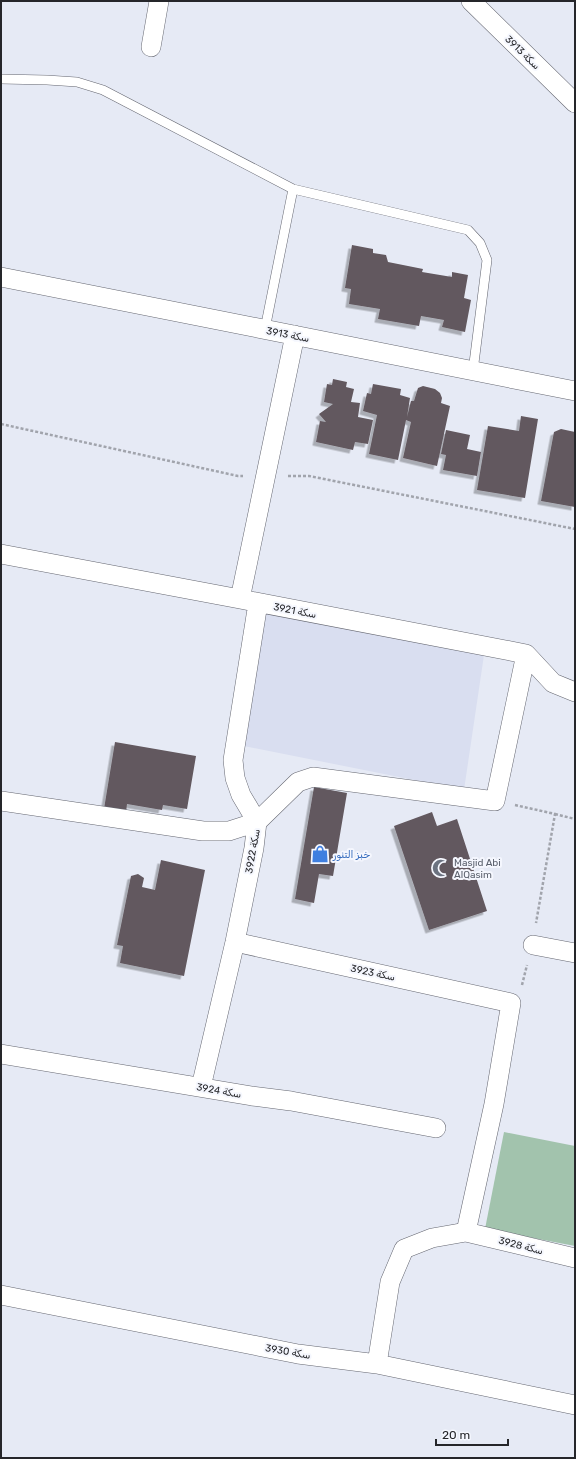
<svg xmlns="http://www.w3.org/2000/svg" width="576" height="1459" viewBox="0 0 576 1459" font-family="Rubik,Cairo,sans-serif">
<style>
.built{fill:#d9def0}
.green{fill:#a2c3ad}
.building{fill:#62585e;filter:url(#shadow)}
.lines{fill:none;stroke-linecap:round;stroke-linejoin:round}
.lane-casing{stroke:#656771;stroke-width:10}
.street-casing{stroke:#656771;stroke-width:20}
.path{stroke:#a1a4ac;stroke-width:2.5;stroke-dasharray:3 2;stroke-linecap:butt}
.lane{stroke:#fff;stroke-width:9}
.street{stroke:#fff;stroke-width:19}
.labels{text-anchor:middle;stroke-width:4;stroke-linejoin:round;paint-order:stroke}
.street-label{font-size:10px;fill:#25262a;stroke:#f5f7fe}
.shop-label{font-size:10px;fill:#366cbe;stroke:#f5f7fe;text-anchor:start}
.worship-label{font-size:10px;fill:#5b616d;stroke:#f5f7fe;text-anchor:start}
</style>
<defs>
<filter id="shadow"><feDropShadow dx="-3.5" dy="3.5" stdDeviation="0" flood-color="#0004"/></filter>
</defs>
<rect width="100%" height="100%" fill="#e6eaf5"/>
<path class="built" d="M265 612 484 655 464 790 239 745Z"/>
<path class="green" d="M504 1132 575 1146V1246L485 1229Z"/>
<path class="building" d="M352 245 373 249V253L386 255 388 262 423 269 422 272 452 277V272L468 275 464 298 471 300 465 332 442 327 444 320 421 316 419 326 378 319 380 309 349 304 351 289 345 288Z
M333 379 347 382 346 387 354 389 351 402 360 403 358 417 373 420 368 444 355 442 353 450 316 442 320 421 326 422 319 414 333 404 324 402 327 384 332 385Z
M373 384 401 389 400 395 410 398 407 417 411 401H414L418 388 423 386 435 389 440 393 442 398 441 403 450 406 437 466 403 458 411 422 406 420 398 460 369 454 377 415 363 411 367 393 371 394Z
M521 416 538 419 525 498 477 490 488 426 519 431Z
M561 429 575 432V507L541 501 554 432Z
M446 430 470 435 467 449 481 452 477 476 443 470 446 455 441 454Z
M115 742 196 756 187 809 163 805 162 810 127 804 126 813 104 809Z
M314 787 347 793 333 876 319 874 314 903 295 899Z
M432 812 437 826 457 819 487 911 429 930 394 826Z
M161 860 205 870 184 976 120 963 123 946 117 945 131 876 138 874 144 878 142 887 155 890Z"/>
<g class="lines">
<g class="lane-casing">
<path id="lane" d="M1 79 47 80 77 82 103 90 293 189 468 230 480 243 487 260 473 371
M265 329 293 189"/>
</g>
<g class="street-casing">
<path id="street" d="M471 1 575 103
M151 47 159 1
M1 277 575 391
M1 554 240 599 526 654 553 683 575 692
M240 599 295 335
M1 801 203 831H229L257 822 298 782 313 777 495 801 526 654
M257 822 241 795 235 778 233 760 258 603
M235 942 511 1003 494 1104 466 1232 432 1238 404 1249 390 1282 377 1364
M533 945 575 953
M1 1054 252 1096 291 1101 436 1128
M201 1087 235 942 254 848 257 822
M466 1232 575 1258
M1 1295 298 1354 377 1364 575 1405"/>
</g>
<path class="path" d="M1 424 238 476H243
M288 476H309L575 529
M515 805 555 814 536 923
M555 814 575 819
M522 985 527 965"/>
<use href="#lane" class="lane"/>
<use href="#street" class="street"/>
</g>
<defs>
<g id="shop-bare" transform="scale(1.38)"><path d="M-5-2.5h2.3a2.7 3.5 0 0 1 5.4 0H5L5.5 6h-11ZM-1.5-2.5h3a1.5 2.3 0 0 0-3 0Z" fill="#3f7fe0" stroke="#f5f7fe" stroke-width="2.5" paint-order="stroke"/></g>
<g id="mosque-bare" transform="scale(1.38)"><path d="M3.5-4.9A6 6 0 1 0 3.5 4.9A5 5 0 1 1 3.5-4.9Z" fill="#6b7280" stroke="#f5f7fe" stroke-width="2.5" paint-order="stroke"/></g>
</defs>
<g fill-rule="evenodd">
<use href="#shop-bare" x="320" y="854"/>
<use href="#mosque-bare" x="441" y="868"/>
</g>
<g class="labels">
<g class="street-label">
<text transform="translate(523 52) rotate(44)" y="4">سكة 3913</text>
<text transform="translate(288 334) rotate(11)" y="4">سكة 3913</text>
<text transform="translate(295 610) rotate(11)" y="4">سكة 3921</text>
<text transform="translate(252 851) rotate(-80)" y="4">سكة 3922</text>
<text transform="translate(373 972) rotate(12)" y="4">سكة 3923</text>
<text transform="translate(219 1090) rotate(10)" y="4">سكة 3924</text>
<text transform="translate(521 1245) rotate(14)" y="4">سكة 3928</text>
<text transform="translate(288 1351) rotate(10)" y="4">سكة 3930</text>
</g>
<g class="shop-label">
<text x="333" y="858">خبز التنور</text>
</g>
<g class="worship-label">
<text x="454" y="866">Masjid Abi<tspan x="454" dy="12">AlQasim</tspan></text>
</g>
</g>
<rect width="576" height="1459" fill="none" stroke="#25262a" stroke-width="4"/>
<path d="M436 1439v6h72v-6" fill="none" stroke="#25262a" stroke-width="2"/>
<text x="442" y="1439" font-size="12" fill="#25262a" stroke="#f5f7fe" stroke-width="3" paint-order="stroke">20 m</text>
</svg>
